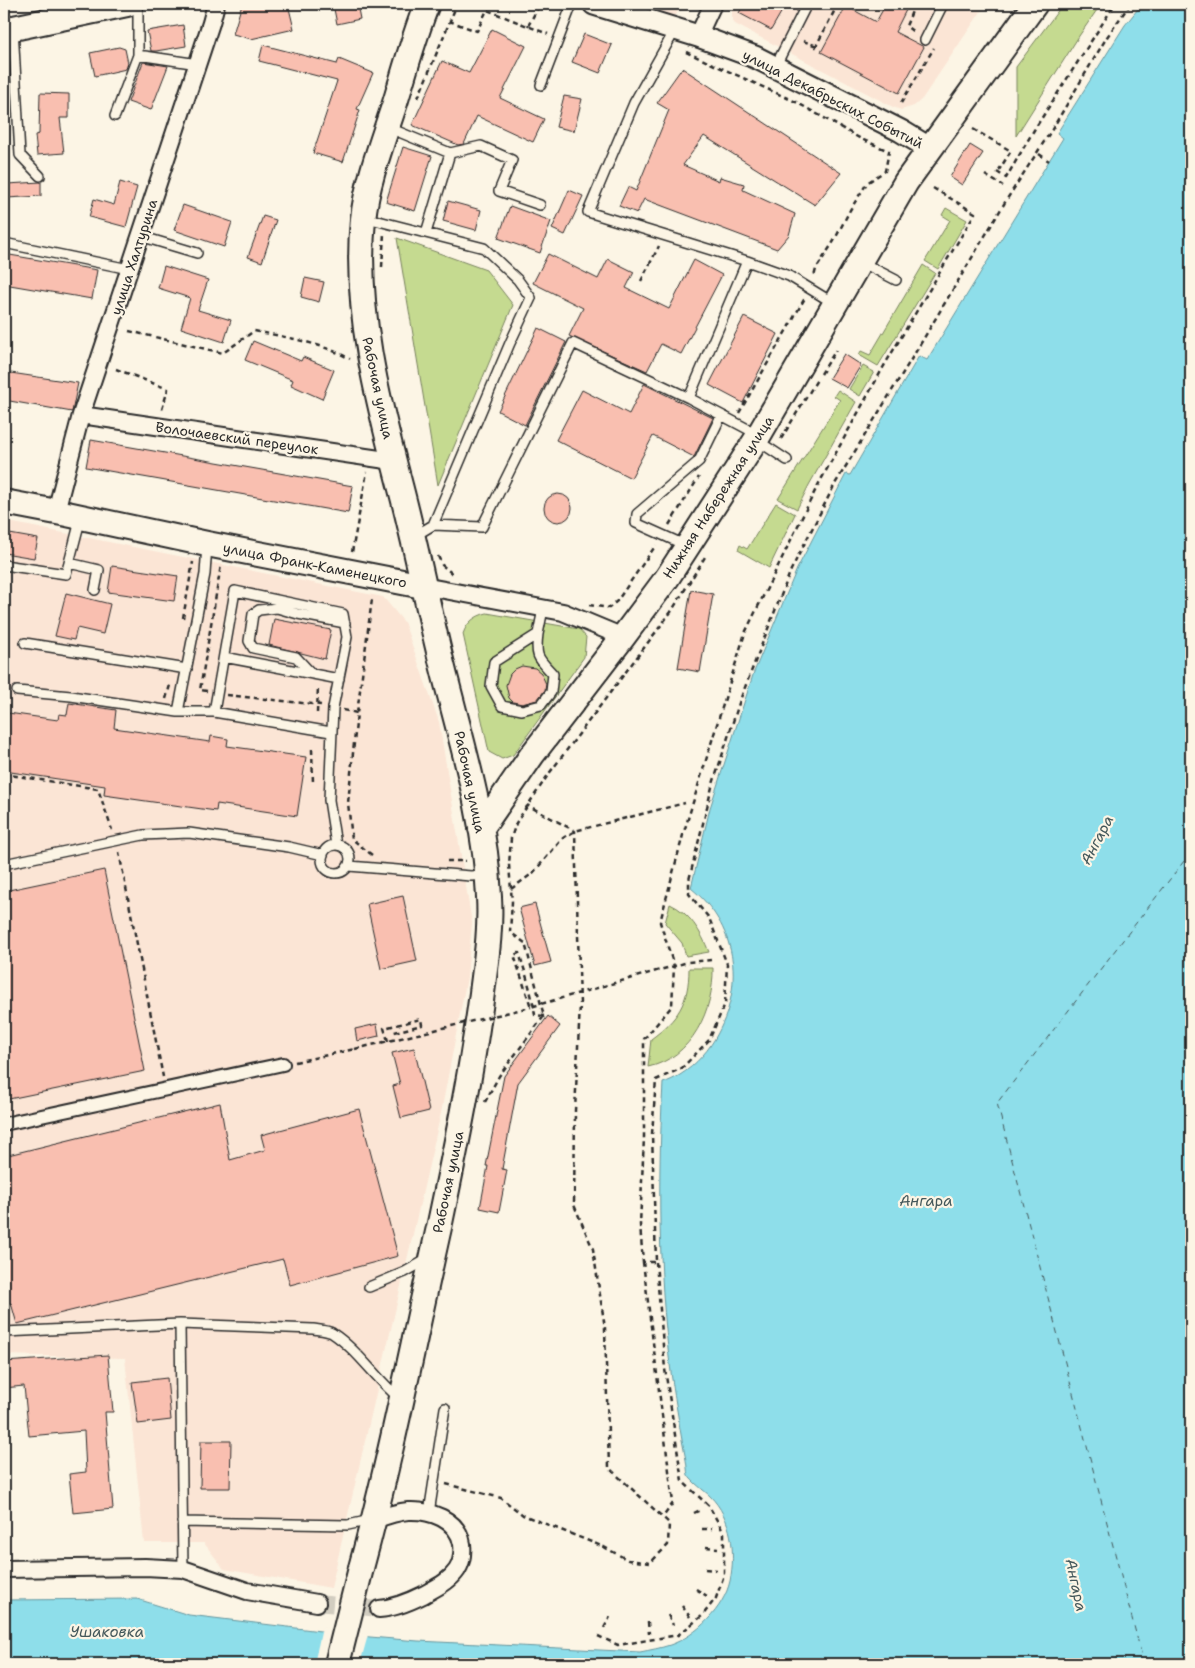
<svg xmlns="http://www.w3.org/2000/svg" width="1195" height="1668" viewBox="0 0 1195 1668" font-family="'Shantell Sans',sans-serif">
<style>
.built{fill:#fbe5d5}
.green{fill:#c5da90;stroke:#78825e}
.water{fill:#8edeea;stroke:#66969e}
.pier{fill:#fcf5e5}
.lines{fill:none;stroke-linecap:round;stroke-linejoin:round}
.ferry{stroke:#44585b;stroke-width:1;stroke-dasharray:6 5;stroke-linecap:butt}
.building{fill:#f9bfb0;stroke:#2b2b2b}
.minor-tunnel{stroke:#d2cdc0;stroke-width:16;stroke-dasharray:16 8;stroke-linecap:butt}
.service-casing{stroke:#2b2b2b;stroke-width:12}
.pedestrian-casing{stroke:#2b2b2b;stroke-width:16}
.minor-casing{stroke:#2b2b2b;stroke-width:20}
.tertiary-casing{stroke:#2b2b2b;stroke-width:25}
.secondary-casing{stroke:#2b2b2b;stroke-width:28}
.path{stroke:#2b2b2b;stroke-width:2.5;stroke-dasharray:5 4;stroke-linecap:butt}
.service{stroke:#fcf5e5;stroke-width:9}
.pedestrian{stroke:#fcf5e5;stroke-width:12}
.minor{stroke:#fcf5e5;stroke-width:16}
.tertiary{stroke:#fcf5e5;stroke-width:21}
.secondary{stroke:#fcf5e5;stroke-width:24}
.secondary-bridge-casing{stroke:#2b2b2b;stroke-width:28;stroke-linecap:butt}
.path-bridge{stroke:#2b2b2b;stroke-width:2.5;stroke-dasharray:5 4;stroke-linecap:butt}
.secondary-bridge{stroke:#fcf5e5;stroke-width:24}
.labels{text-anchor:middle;stroke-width:4.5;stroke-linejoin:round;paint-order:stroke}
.street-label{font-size:14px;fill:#2b2b2b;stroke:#fcf5e5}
.water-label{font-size:15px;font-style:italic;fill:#44585b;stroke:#fcf5e5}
</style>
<rect width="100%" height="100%" fill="#fcf5e5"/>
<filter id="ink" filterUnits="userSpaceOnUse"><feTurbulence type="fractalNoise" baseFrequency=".02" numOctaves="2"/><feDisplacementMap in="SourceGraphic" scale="10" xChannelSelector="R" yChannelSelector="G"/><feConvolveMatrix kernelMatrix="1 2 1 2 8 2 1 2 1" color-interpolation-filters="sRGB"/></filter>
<g filter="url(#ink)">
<path class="built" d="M643 4H682L676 15H668Z
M734 4H986L922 99 914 106 901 110 893 107 735 24 732 20V9Z
M4 521 383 597 404 622 439 722 472 923 467 977 441 1113 331 1588 224 1569 204 1543H144L125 1358 4 1355Z"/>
<path class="green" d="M1063 4H1101L1079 36 1016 136V67Z
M946 208 967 220 938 269 925 261 950 220 942 215Z
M397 238 486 270 513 305 438 485Z
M923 265 935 273 878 366 859 355 861 351 870 355Z
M863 366 874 372 860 396 849 389Z
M838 390 856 402 809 485 797 509 778 499 840 400 834 396Z
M776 503 795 514 769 568 738 550 740 545 747 549Z
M487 613 579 629 586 637 584 657 513 755 502 759 489 752 463 634C467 622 475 616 487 613Z
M670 904C690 913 701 932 709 952L686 956 682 943 665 923Z
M689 968H713C714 1009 692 1058 648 1067L651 1039C678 1019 689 1003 689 968Z"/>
<path class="water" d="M1142 4H1191V1664H4V1600L137 1599 189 1615 370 1637 418 1641 640 1652C650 1650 661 1648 670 1645 696 1636 724 1608 730 1581 736 1552 732 1518 710 1496 705 1491 691 1481 688 1475 687 1471 687 1465 686 1460 683 1445 680 1431 678 1416 658 1307 657 1193 663 1083 669 1081 675 1078 680 1075 696 1065 710 1049 718 1033 745 982 736 925 691 888L710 808 754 672 797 569 846 474 850 475 919 356 927 360 1063 138 1057 133 1125 25Z"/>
<path class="pier" d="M322 1628 368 1635 360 1664H314Z"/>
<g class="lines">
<path class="ferry" d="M1144 1664 997 1103 1191 852"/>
</g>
<path class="building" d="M242 4H288L294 29 251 39 233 34Z
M333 4H357L360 19 337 24Z
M744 4H786L771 30 739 13Z
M886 4H909L895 32 924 47 899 93 821 52 846 6 876 22Z
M183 25 186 46 156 51H151L147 31Z
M492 29 526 46 500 98 544 119 533 142 477 116 464 144 458 145 412 125 442 61 469 73Z
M584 34 612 45 600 73 572 62Z
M263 45 337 64 339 59 373 73 357 109 360 110 343 162 313 153 337 81 259 61Z
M119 47 125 49 128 63 126 69 95 76 90 53Z
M143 62 168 66 151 110 128 102Z
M682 68 841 173 815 205 704 136 683 165 719 181 720 177 744 184 743 190 795 214 789 235 777 249 644 199 637 213 619 206 628 187 636 191 669 110 657 103Z
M40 93 69 94V118H60L64 153 37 155 35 135 39 134Z
M564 96 582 99 574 131 556 127Z
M970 145 983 153 962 185 950 177Z
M403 147 432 156 415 211 386 202Z
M41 182V196L7 198V184Z
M120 182 137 187 126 227 89 217 94 199 114 205Z
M569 190 583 196 565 235 552 229Z
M448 201 481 210 476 230 443 221Z
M183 205 232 222 224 247 174 230Z
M510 206 551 221 540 253 498 238Z
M263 216 276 220 262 262 248 257Z
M4 254 97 270 92 299 4 284Z
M548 254 598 279 608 259 634 272 626 288 669 309 694 260 722 275 681 354 661 344 647 371 569 336 583 308 533 283Z
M164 266 208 280 198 310 231 320 224 342 181 328 190 298 158 288Z
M305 278 324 282 319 302 301 297Z
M744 317 778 334 743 403 709 385Z
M538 328 566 342 525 425 498 411Z
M253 341 301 361 303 357 334 370 322 399 291 385 293 380 245 360Z
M844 354 861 365 847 388 829 378Z
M4 372 78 383 72 412 4 400Z
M644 384 713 418 694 457 653 436 631 478 556 440 582 390 629 414Z
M91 440 353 486 348 513 86 467Z
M544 508a14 14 0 1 1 28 0a14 14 0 1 1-28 0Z
M4 533 38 539 34 558 4 553Z
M112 566 178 576 174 601 108 592Z
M691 590 713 594 700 672 678 668Z
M66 593 110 604 103 634 77 628 74 640 55 636Z
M274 619 331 630 325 659 269 645Z
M522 666 535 668 541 673 546 684 545 690 537 700 522 704 513 702 509 698 506 685 510 674 515 669Z
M69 703 116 710 114 728 210 742 211 736 228 739 227 746 306 757 297 816 217 804 216 811 104 795 105 786 4 771V741L8 713 58 720 59 714 67 715Z
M104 870 145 1071 4 1100V891Z
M403 896 417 961 381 969 367 904Z
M535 904 551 962 535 966 519 908Z
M548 1016 560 1026 518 1083 502 1169 507 1170 499 1212 480 1208 488 1166H486L504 1076Z
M377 1024 379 1036 357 1041 355 1029Z
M414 1048 429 1111 401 1118 393 1086 400 1084 392 1053Z
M220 1103 230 1160 265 1150 261 1135 359 1109 398 1256 290 1285 283 1259 17 1324 11 1303 4 1305V1156Z
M108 1355 113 1412H105L113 1509 73 1513 69 1474 86 1472 84 1431 29 1436 24 1386 4 1388V1362Z
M167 1378 171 1420 138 1424 132 1382Z
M201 1441H231L230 1488H200Z"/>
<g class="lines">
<path class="minor-tunnel" d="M317 1603 379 1609"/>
<g class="service-casing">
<path id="service" d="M13 28 20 155 40 176
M675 30 634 103 588 212 747 261
M925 40 943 4
M138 55 198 64
M775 67 807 4
M541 85 572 4
M115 116 138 55V4
M387 127 450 153 481 146 512 160 499 191 540 205
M363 217 484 248 518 280 531 298 510 343 433 525
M426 233 450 153
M140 236 197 253
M4 243 129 269
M861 262 896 280
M689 398 747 261 789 276 835 304
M758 441 787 460
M81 517 69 563 99 570 95 590
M413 537 433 525 482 527 573 343 689 398 759 435
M687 546 636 523 637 514 699 461 721 416
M4 565 66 574 69 563
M538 634C535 657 538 658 553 674L551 692 541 705 522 710 502 706 491 686 494 662Z
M538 634 543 609
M25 643 187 669
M224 657 339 679
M311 673 296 657 253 648 249 641 253 614 259 610 277 608 298 614 345 623
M17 691 71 696 178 712H214L331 732
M178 712 205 574 207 545
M214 712 235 591 343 614 347 637 333 708 329 800 336 845
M322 859a14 14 0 1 1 28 0a14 14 0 1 1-28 0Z
M4 864 143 835 189 833 289 847 323 855
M349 866 471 876 485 875
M369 1287 405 1272 428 1259
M180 1324 183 1569
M4 1332 180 1324 313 1329C319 1330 327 1330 332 1333 358 1350 375 1378 399 1398
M429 1513 445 1408
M182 1522 348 1525 371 1520"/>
</g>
<g class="pedestrian-casing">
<path id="pedestrian" d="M4 1124 283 1064"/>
</g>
<g class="minor-casing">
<path id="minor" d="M698 36 713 4
M81 415 393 461
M56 511 81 415 211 23 216 4
M423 586 563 612 623 637
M374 1520C385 1516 396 1512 408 1511 430 1510 458 1519 462 1544 463 1553 462 1562 457 1570 449 1582 435 1588 423 1595 409 1602 395 1608 379 1609
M4 1569 145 1567 183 1569 247 1591 317 1603"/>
</g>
<g class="tertiary-casing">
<path id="tertiary" d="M594 4 698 36 755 57 901 131 929 148"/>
</g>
<g class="secondary-casing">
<path id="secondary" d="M4 30 127 4
M4 502 67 514 207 544 423 586
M481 829 532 755 623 637 667 578 756 440 906 182 1035 4
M361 1568C392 1454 414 1338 440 1223 456 1147 472 1070 482 993 486 961 491 930 489 897 486 825 465 754 447 684 430 619 418 554 401 489 378 401 354 310 363 219 367 181 383 140 395 103 405 70 414 36 427 4"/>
</g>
<path class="path" d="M545 4 558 8
M915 4 906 26 915 33
M449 21 477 31 487 10 548 34
M528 26 540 4
M803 41 817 46
M815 48 838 4
M686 52 796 102 861 139 889 151 885 171 867 183 850 210 834 241 816 269 814 277
M418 98 457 4
M901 103 934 48
M973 129 1011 151 999 170
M1039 154 1049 161
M997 172 1006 178 1034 130 1115 4
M985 175 1003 186
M933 188 975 213 884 366 817 487 745 633 683 835 660 922 674 966 672 1006 644 1039V1137L640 1225 643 1262H656L652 1134 656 1080 682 1068 709 1040 725 1004 727 964 709 918 689 894V880L712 787 740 700 791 570 835 484 915 353 1007 199 1051 131 1107 37 1130 4
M382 267 384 233
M641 281 659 246
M129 331 223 353 254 331C286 337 322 343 350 359
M116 369 168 389 161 413
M821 374 836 350
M739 413 805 298
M781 439 818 378
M669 525 699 477
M352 552 367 472
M438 556 442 565 455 576
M589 605 609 608 617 601 656 545
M183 618 193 562
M207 691 200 690 221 565
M227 695 321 705
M166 699 170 685
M343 710 357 713
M317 713 318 686
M312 749 313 783
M4 774 98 789 112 830
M119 852 163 1077
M372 855 352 839 348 803 357 713 372 599
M447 861H466
M511 889 533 873 563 838 575 831 685 803
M544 1016 535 1015C532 994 526 974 519 953L514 955 531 1007 534 1006 688 962 711 960
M388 1041 384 1028 421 1019 422 1025 391 1033
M295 1062 355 1049
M485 1102 499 1076 544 1016 525 943 510 932 512 902 509 865 511 838 516 823 548 775 671 612 705 557
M643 1262 673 1503 663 1517
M446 1484 501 1498 523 1515 604 1547 628 1560 650 1563 668 1545 669 1523 609 1468 605 1328 593 1249 574 1205 575 1111 580 1004 575 831 527 805
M694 1513 702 1509
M702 1529H712
M706 1547 718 1548
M705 1569 717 1570
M696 1589 707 1596
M682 1606 690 1617
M668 1615 673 1625
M648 1622 649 1634
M604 1628 610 1617
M598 1636 618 1645 678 1635 702 1616 716 1598 724 1575V1533L709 1506 682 1481 665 1369 656 1262"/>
<use href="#service" class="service"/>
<use href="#pedestrian" class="pedestrian"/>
<use href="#minor" class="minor"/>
<use href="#tertiary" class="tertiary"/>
<use href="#secondary" class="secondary"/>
<g class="secondary-bridge-casing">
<path id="secondary-bridge" d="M337 1664 361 1568"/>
</g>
<path class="path-bridge" d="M355 1049 531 1007"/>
<use href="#secondary-bridge" class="secondary-bridge"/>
</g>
</g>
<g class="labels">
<g class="street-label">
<text transform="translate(833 99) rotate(27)" y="5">улица Декабрьских Событий</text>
<text transform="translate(134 257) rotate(-72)" y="5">улица Халтурина</text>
<text transform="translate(378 388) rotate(78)" y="5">Рабочая улица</text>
<text transform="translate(237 438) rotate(8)" y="5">Волочаевский переулок</text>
<text transform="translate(718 497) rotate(-57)" y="5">Нижняя Набережная улица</text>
<text transform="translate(315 565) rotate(11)" y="5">улица Франк-Каменецкого</text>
<text transform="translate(470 782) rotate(78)" y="5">Рабочая улица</text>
<text transform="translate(448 1182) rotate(-78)" y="5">Рабочая улица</text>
</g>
<g class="water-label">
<text transform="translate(1097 840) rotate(-62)" y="5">Ангара</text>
<text x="926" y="1206">Ангара</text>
<text transform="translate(1076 1585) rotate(78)" y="5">Ангара</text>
<text x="107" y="1637">Ушаковка</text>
</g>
</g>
<rect width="1195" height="1668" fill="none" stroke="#fcf5e5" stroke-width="20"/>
<rect x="10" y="10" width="1175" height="1648" fill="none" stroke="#2b2b2b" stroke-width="2" filter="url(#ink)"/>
</svg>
